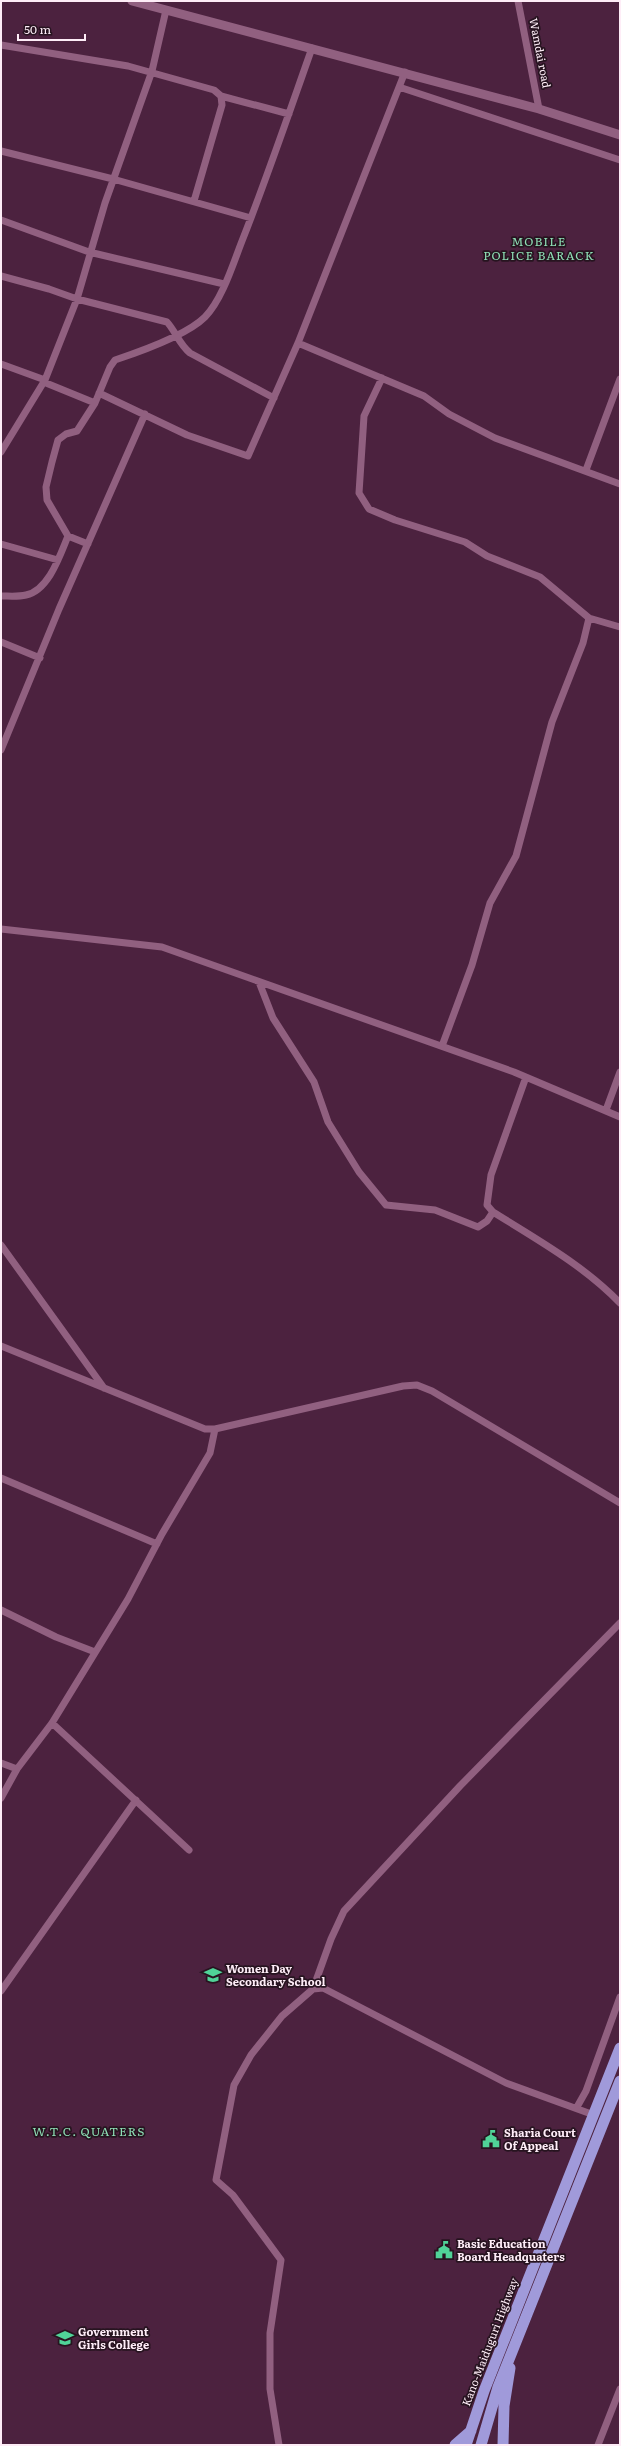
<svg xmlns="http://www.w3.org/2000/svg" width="621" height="2446" viewBox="0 0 621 2446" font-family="Literata,serif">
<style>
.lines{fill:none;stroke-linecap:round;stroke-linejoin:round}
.minor{stroke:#916080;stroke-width:7}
.tertiary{stroke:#916080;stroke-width:9}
.trunk{stroke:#a09ada;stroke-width:11}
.labels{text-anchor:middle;stroke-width:3.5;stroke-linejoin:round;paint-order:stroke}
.street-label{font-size:11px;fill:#feedf7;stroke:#271420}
.poi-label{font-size:11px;font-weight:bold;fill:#feedf7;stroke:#271420;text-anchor:start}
.neighbourhood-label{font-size:12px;letter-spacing:1px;fill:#8edfb5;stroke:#271420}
</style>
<rect width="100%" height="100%" fill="#4c223f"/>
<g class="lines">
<path class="minor" d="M518 1 539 109
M1 45 128 66 214 90 221 96 222 105 194 201
M399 87 620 160
M221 96 289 114
M1 151 113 179 251 218
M1 220 89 252 224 284
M1 276 49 289 77 299 167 322C176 332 179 344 190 353L274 398
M298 343 424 396 449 414 495 438 620 484
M1 364 45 380 46 383 95 403
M382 378 364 416 359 493 369 509 395 520 465 542 487 556 540 577 589 618
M99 393 187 435 248 456 298 343 405 72
M1 452 45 380 77 299 105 203 152 71 166 10
M586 470 620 379
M68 536 88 544
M1 544 58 560
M1 596C9 596 18 597 26 595 49 590 60 555 68 536L47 500 46 487 52 462 58 440 66 434 77 431 95 403 110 367 115 360C139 352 187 335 205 317 222 300 233 264 242 241 267 178 289 113 312 48
M1 642 40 658
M1 750 59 609 145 414
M1 929 162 947 514 1072 620 1117
M259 982 273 1018 314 1082 328 1122 359 1172 386 1205 435 1210 478 1227 487 1221 493 1212
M442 1046 472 965 490 903 516 856 552 722 583 643 589 618 620 627
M526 1077 491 1175 487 1205 493 1212C538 1240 583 1265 620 1303
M606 1110 620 1072
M1 1245 104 1388
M1 1346 205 1429H215L403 1386 417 1385 432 1391 620 1503
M1 1478 157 1544
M1 1610 56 1637 95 1652
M52 1723 189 1850
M1 1763 17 1769
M1 1798 17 1769 52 1723 128 1599 162 1534 210 1453 215 1429
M313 1989 323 1988 506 2083 594 2115
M1 1991 136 1800
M577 2107 586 2091 620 1997
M279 2445 270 2389V2333L281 2260 233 2195 216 2180 234 2085 251 2055 282 2016 313 1989 331 1939 344 1911 460 1786 620 1623
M598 2445 620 2389"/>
<path class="tertiary" d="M132 1 539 109 620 135"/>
<path class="trunk" d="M455 2445 471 2431
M466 2445 484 2391 620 2048
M481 2445 498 2387 620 2081
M503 2445 504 2406 510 2368"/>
</g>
<defs>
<g id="school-bare" transform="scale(1.38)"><path d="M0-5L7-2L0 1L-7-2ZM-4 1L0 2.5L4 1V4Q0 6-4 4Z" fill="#50d398" stroke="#271420" stroke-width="2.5" paint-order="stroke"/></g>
<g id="civic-bare" transform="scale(1.38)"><path d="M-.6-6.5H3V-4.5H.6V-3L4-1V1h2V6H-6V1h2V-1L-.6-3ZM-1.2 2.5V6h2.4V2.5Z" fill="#50d398" stroke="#271420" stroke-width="2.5" paint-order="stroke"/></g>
</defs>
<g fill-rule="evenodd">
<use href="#school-bare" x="213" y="1975"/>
<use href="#civic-bare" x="491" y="2139"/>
<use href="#civic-bare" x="444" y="2250"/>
<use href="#school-bare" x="65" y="2338"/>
</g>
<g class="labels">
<g class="street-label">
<text transform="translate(540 53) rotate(79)" y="4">Wamdai road</text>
<text transform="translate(490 2342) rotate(-69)" y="4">Kano-Maiduguri Highway</text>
</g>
<g class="poi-label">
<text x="226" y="1973">Women Day<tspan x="226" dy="13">Secondary School</tspan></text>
<text x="504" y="2137">Sharia Court<tspan x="504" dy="13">Of Appeal</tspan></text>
<text x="457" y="2248">Basic Education<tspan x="457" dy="13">Board Headquaters</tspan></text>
<text x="78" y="2336">Government<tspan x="78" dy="13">Girls College</tspan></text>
</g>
<g class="neighbourhood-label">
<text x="539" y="246">MOBILE<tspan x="539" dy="14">POLICE BARACK</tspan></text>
<text x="89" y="2136">W.T.C. QUATERS</text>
</g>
</g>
<rect width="621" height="2446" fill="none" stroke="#feedf7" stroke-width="4"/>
<path d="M18 34v6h67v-6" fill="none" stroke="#feedf7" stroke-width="2"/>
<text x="24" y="34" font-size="12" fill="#feedf7" stroke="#271420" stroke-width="3" paint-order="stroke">50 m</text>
</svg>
